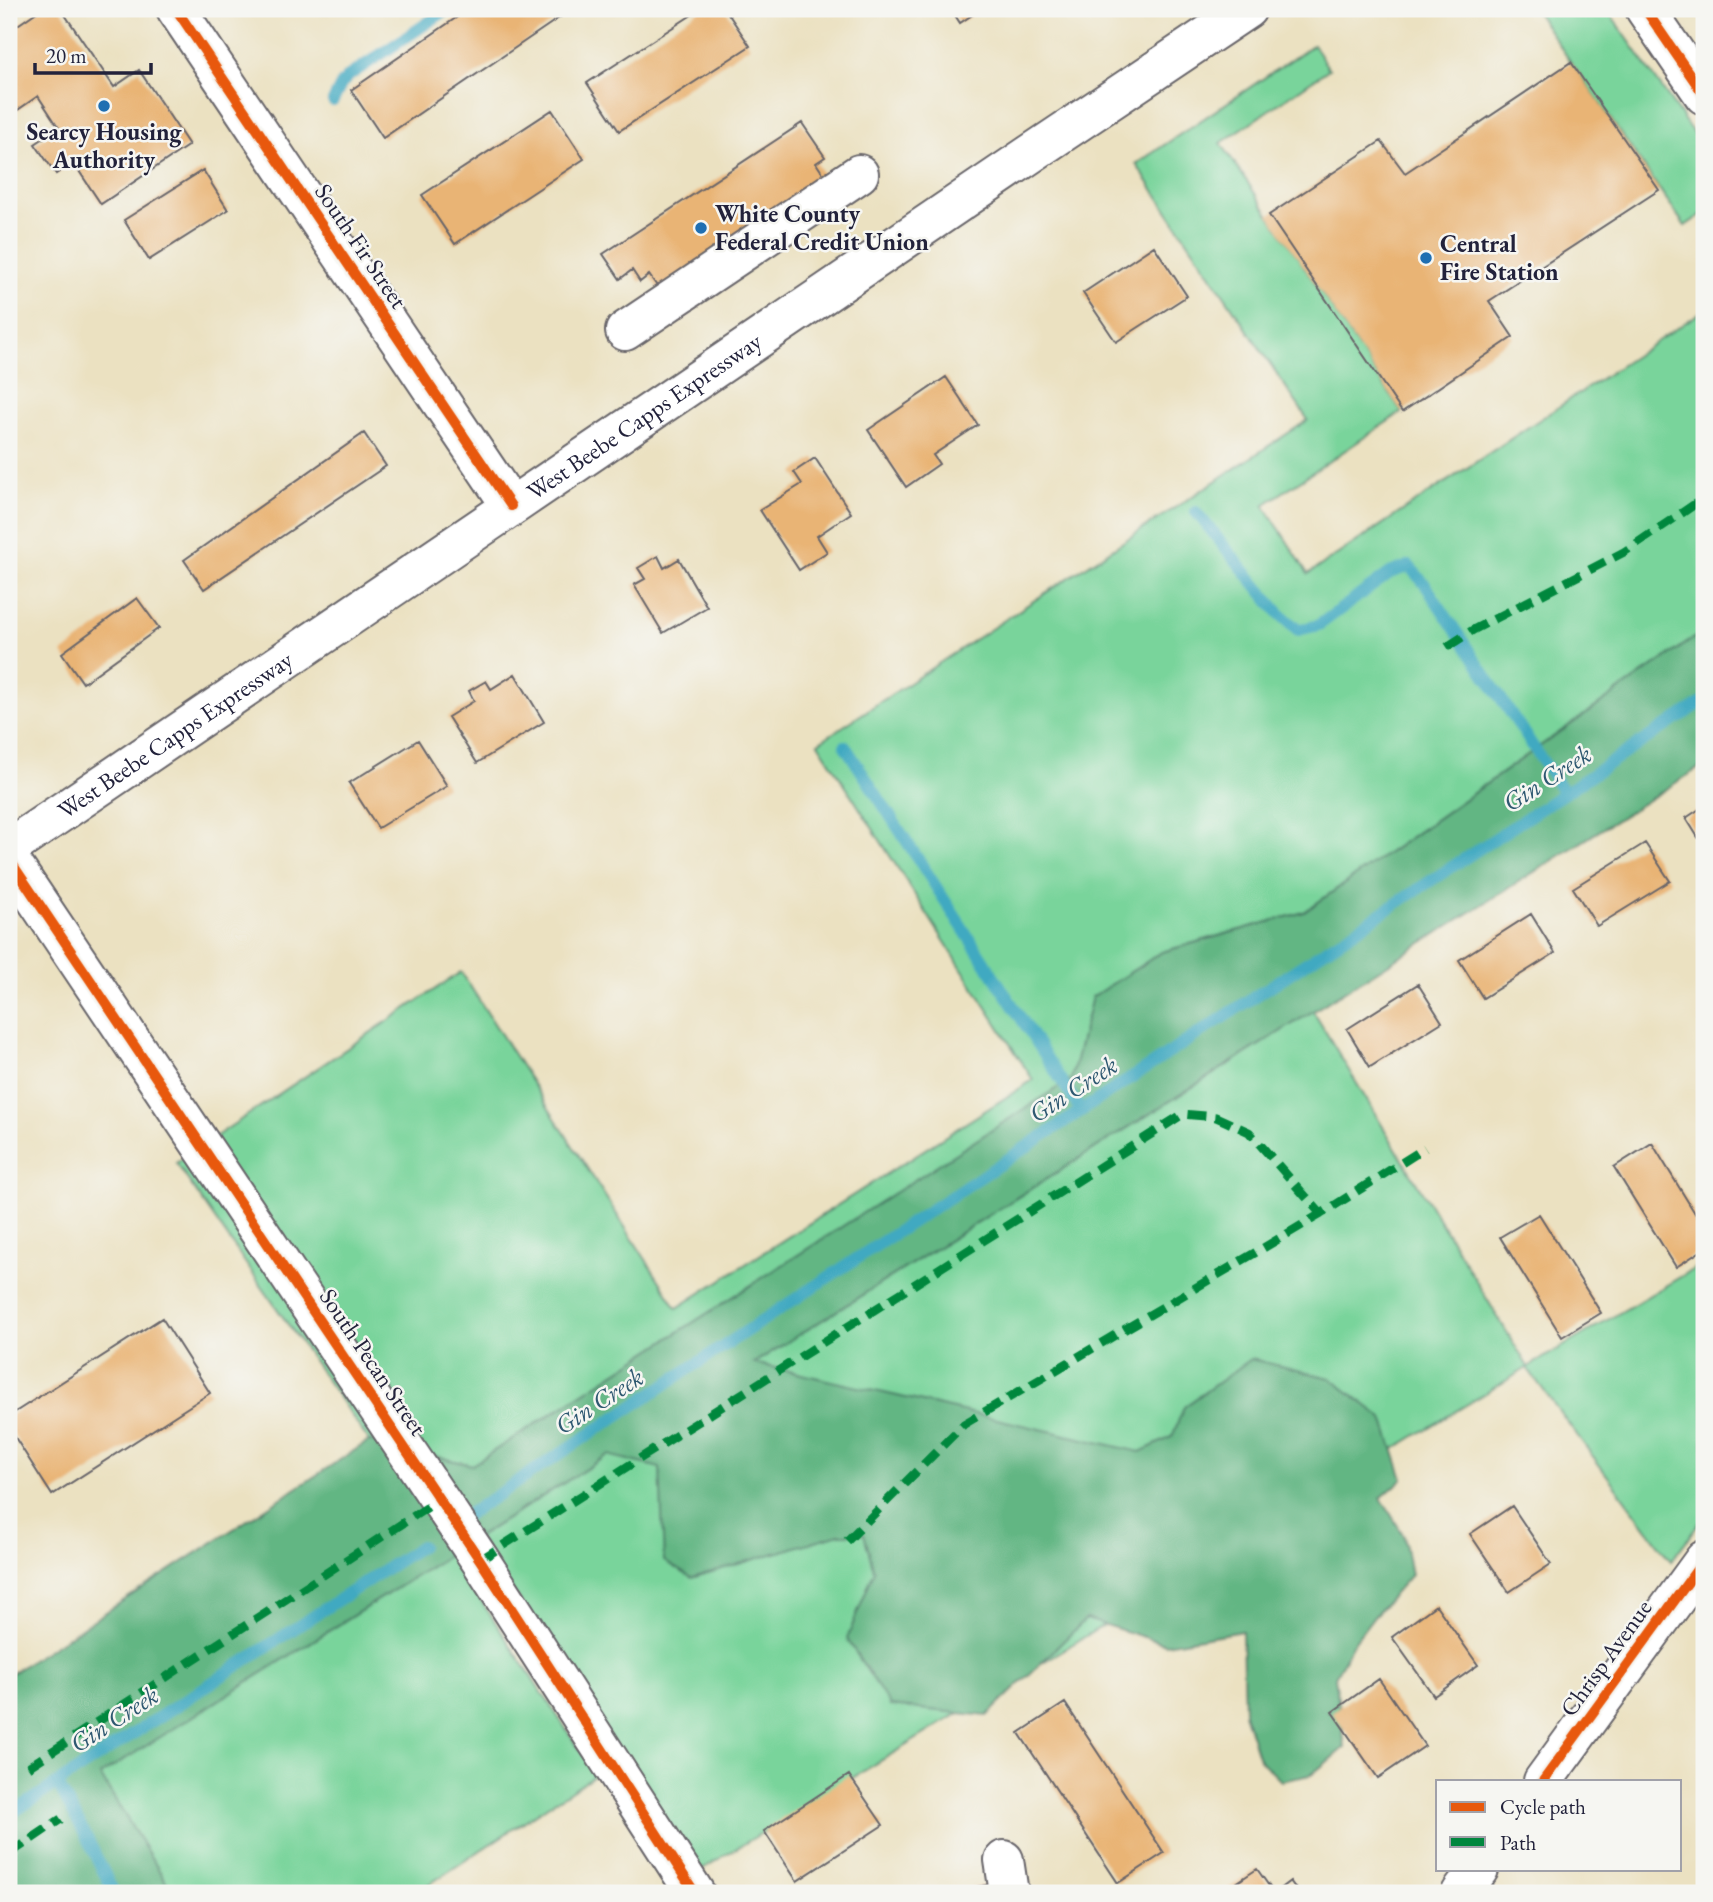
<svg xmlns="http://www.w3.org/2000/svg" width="1713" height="1902" viewBox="0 0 1713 1902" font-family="'EB Garamond',serif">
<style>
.green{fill:#79d49b;stroke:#4e7b6b;stroke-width:2}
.forest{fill:#62b683;stroke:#426c5f;stroke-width:2}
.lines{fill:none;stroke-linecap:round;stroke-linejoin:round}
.stream{stroke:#41a9c1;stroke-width:12}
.building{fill:#e9b475}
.minor-casing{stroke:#68656a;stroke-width:42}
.major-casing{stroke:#68656a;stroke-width:42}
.minor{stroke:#fff;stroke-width:38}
.major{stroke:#fff;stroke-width:38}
.quiet{stroke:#00873e;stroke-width:9;stroke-dasharray:18 9;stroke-linecap:butt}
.cycleway-casing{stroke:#f6f6f2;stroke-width:15}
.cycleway{stroke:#e8590c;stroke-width:10}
.poi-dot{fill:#1f6fb2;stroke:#f6f6f2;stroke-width:2.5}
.labels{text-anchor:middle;stroke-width:5;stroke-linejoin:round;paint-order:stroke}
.poi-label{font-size:24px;font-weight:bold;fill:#22223b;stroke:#f6f6f2;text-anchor:start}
.street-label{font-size:24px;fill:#22223b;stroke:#f6f6f2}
.water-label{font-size:26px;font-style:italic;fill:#2e5871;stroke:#f6f6f2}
</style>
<rect width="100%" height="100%" fill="#f6f6f2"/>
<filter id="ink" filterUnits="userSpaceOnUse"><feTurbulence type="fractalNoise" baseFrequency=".0143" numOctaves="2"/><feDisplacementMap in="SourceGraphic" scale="14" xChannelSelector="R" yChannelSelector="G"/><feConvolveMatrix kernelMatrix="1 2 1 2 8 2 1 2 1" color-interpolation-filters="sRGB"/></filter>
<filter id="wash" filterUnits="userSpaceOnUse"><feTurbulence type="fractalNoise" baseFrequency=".00686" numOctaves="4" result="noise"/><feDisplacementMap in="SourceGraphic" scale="28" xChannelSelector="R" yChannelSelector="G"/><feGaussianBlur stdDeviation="1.57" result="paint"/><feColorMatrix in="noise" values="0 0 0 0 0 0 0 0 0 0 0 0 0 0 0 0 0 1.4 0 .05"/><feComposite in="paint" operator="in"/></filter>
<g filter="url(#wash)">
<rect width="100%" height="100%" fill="#ebe1c1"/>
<path class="green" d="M1534 9H1607L1704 149V213L1685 226Z
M1313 45 1329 69 1221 143 1402 412 1264 505 1308 574 1704 310V631L1304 912 1162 952 1093 997 1072 1079 472 1465 369 1441 176 1163 461 972 677 1308 1033 1080 818 743 1308 420 1136 164Z
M1313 1011 1528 1367 1704 1263V1517L1671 1561 1527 1368 696 1873 478 1537Z
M450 1554 596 1774 416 1893H173L99 1775Z"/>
<path class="forest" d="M1704 631V765L754 1363 1140 1452 1172 1437 1184 1407 1251 1359 1330 1378 1383 1418 1403 1479 1381 1498 1404 1536 1411 1575 1374 1616 1352 1645 1335 1677 1345 1747 1311 1775 1281 1781 1259 1759 1244 1713 1242 1631 1166 1644 1086 1619 987 1716 890 1706 847 1639 874 1571 864 1534H839L692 1578 664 1561 660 1468 608 1455 100 1775 173 1893H9V1675L369 1441 472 1465 1071 1079 1092 997 1162 952 1304 912Z"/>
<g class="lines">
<path class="stream" d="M333 101 342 83 350 75 448 9
M1196 512 1279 613 1298 630 1319 625 1390 573 1409 566 1424 583 1564 793
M845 746 1081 1111
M467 1515 1704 701
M57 1783 86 1836 114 1893
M9 1815 421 1546"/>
</g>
<g id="blocks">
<path class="building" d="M41 9H61L114 87 139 70 189 145 101 204 73 162 56 174 35 144 59 128 38 96 9 116V31Z
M469 9H572L383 138 351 90Z
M701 9H725L750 46 619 131 587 83Z
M951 9H981L960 23Z
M1571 62 1659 190 1489 301 1513 337 1402 412 1269 215 1381 141 1405 173Z
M552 110 584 159 455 244 422 195Z
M802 123 825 157 816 163 829 183 659 289 649 275 640 282 632 270 620 279 603 254Z
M203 170 228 210 149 260 124 220Z
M1154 246 1187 296 1116 342 1083 293Z
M946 377 978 425 933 455 939 464 906 487 868 430Z
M364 433 386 466 204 589 184 560Z
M815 458 851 513 817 536 827 552 799 570 760 510 802 484 794 472Z
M658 556 664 568 679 559 707 607 663 633 634 585 645 579 638 568Z
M137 598 159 628 83 683 62 653Z
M515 674 544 722 477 763 448 717 474 701 469 691 486 681 491 689Z
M418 740 447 786 378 828 349 783Z
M1704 806V847L1686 818Z
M1645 843 1670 881 1597 926 1573 888Z
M1531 914 1555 953 1483 998 1459 960Z
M1418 984 1442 1022 1370 1067 1347 1029Z
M1652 1143 1704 1228V1249L1676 1267 1614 1167Z
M1539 1214 1601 1313 1562 1337 1500 1237Z
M162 1318 210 1393 52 1495 9 1428V1416Z
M1512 1506 1551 1564 1509 1592 1470 1534Z
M1436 1605 1478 1665 1434 1696 1392 1637Z
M1379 1679 1425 1746 1378 1778 1332 1712Z
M1065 1703 1164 1853 1118 1883 1019 1733Z
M849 1775 883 1825 797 1881 764 1831Z
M1257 1869 1274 1893 1290 1881 1299 1893H1221Z
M992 1884 994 1893H952V1892Z"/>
</g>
</g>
<g filter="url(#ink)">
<use href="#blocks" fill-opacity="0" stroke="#68656a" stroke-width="2"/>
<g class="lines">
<g class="minor-casing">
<path id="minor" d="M176 9 511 506
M1645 9 1704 95
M625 331 859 174
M9 859 480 1560 695 1893
M1543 1781 1704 1560
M1004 1860 1009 1893
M1461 1893 1479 1869"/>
</g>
<g class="major-casing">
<g id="major">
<path id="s1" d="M9 848 1029 155 1247 9"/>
</g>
</g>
<use href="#minor" class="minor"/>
<use href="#major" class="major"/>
<path class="quiet" d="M1447 647 1473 630 1624 552 1704 498
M847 1541 964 1424 1321 1214
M480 1560 1183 1114 1216 1117 1249 1132 1321 1214 1425 1148
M28 1767 440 1499
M9 1854 61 1819"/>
<g class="cycleway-casing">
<path id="cycleway" d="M176 9 511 506
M1645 9 1704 95
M9 859 480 1560 695 1893
M1543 1781 1704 1560"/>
</g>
<use href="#cycleway" class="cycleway"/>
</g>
</g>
<g class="poi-dot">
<circle cx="104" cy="106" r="7"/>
<circle cx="701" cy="228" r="7"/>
<circle cx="1426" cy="258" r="7"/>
</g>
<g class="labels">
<g class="poi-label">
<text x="104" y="140" text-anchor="middle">Searcy Housing<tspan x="104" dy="28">Authority</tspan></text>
<text x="715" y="222">White County<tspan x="715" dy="28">Federal Credit Union</tspan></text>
<text x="1440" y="252">Central<tspan x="1440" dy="28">Fire Station</tspan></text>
</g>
<g class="street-label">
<text transform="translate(361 246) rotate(56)" y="8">South Fir Street</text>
<text dy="8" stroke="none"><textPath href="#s1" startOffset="768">West Beebe Capps Expressway</textPath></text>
<text dy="8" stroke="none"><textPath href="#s1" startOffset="201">West Beebe Capps Expressway</textPath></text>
<text transform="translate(373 1362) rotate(56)" y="8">South Pecan Street</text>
<text transform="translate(1606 1658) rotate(-54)" y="8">Chrisp Avenue</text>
</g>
<g class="water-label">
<text transform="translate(1547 778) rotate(-33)" y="9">Gin Creek</text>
<text transform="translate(1073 1089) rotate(-33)" y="9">Gin Creek</text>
<text transform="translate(599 1401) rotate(-33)" y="9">Gin Creek</text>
<text transform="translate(114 1719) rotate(-33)" y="9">Gin Creek</text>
</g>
</g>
<rect width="1713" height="1902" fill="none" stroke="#f6f6f2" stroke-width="35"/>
<rect x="1436" y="1780" width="245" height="91" fill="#f6f6f2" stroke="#a1a1a9" stroke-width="2"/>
<rect x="1450" y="1802" width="35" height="10" fill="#e8590c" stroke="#a1a1a9" stroke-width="2"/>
<text x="1500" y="1814" font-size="21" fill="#22223b">Cycle path</text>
<rect x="1450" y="1837" width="35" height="10" fill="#00873e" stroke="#a1a1a9" stroke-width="2"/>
<text x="1500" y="1850" font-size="21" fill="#22223b">Path</text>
<path d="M35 63v10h116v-10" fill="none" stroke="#22223b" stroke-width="3.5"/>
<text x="46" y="63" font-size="21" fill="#22223b" stroke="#f6f6f2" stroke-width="5" paint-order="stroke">20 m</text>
</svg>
